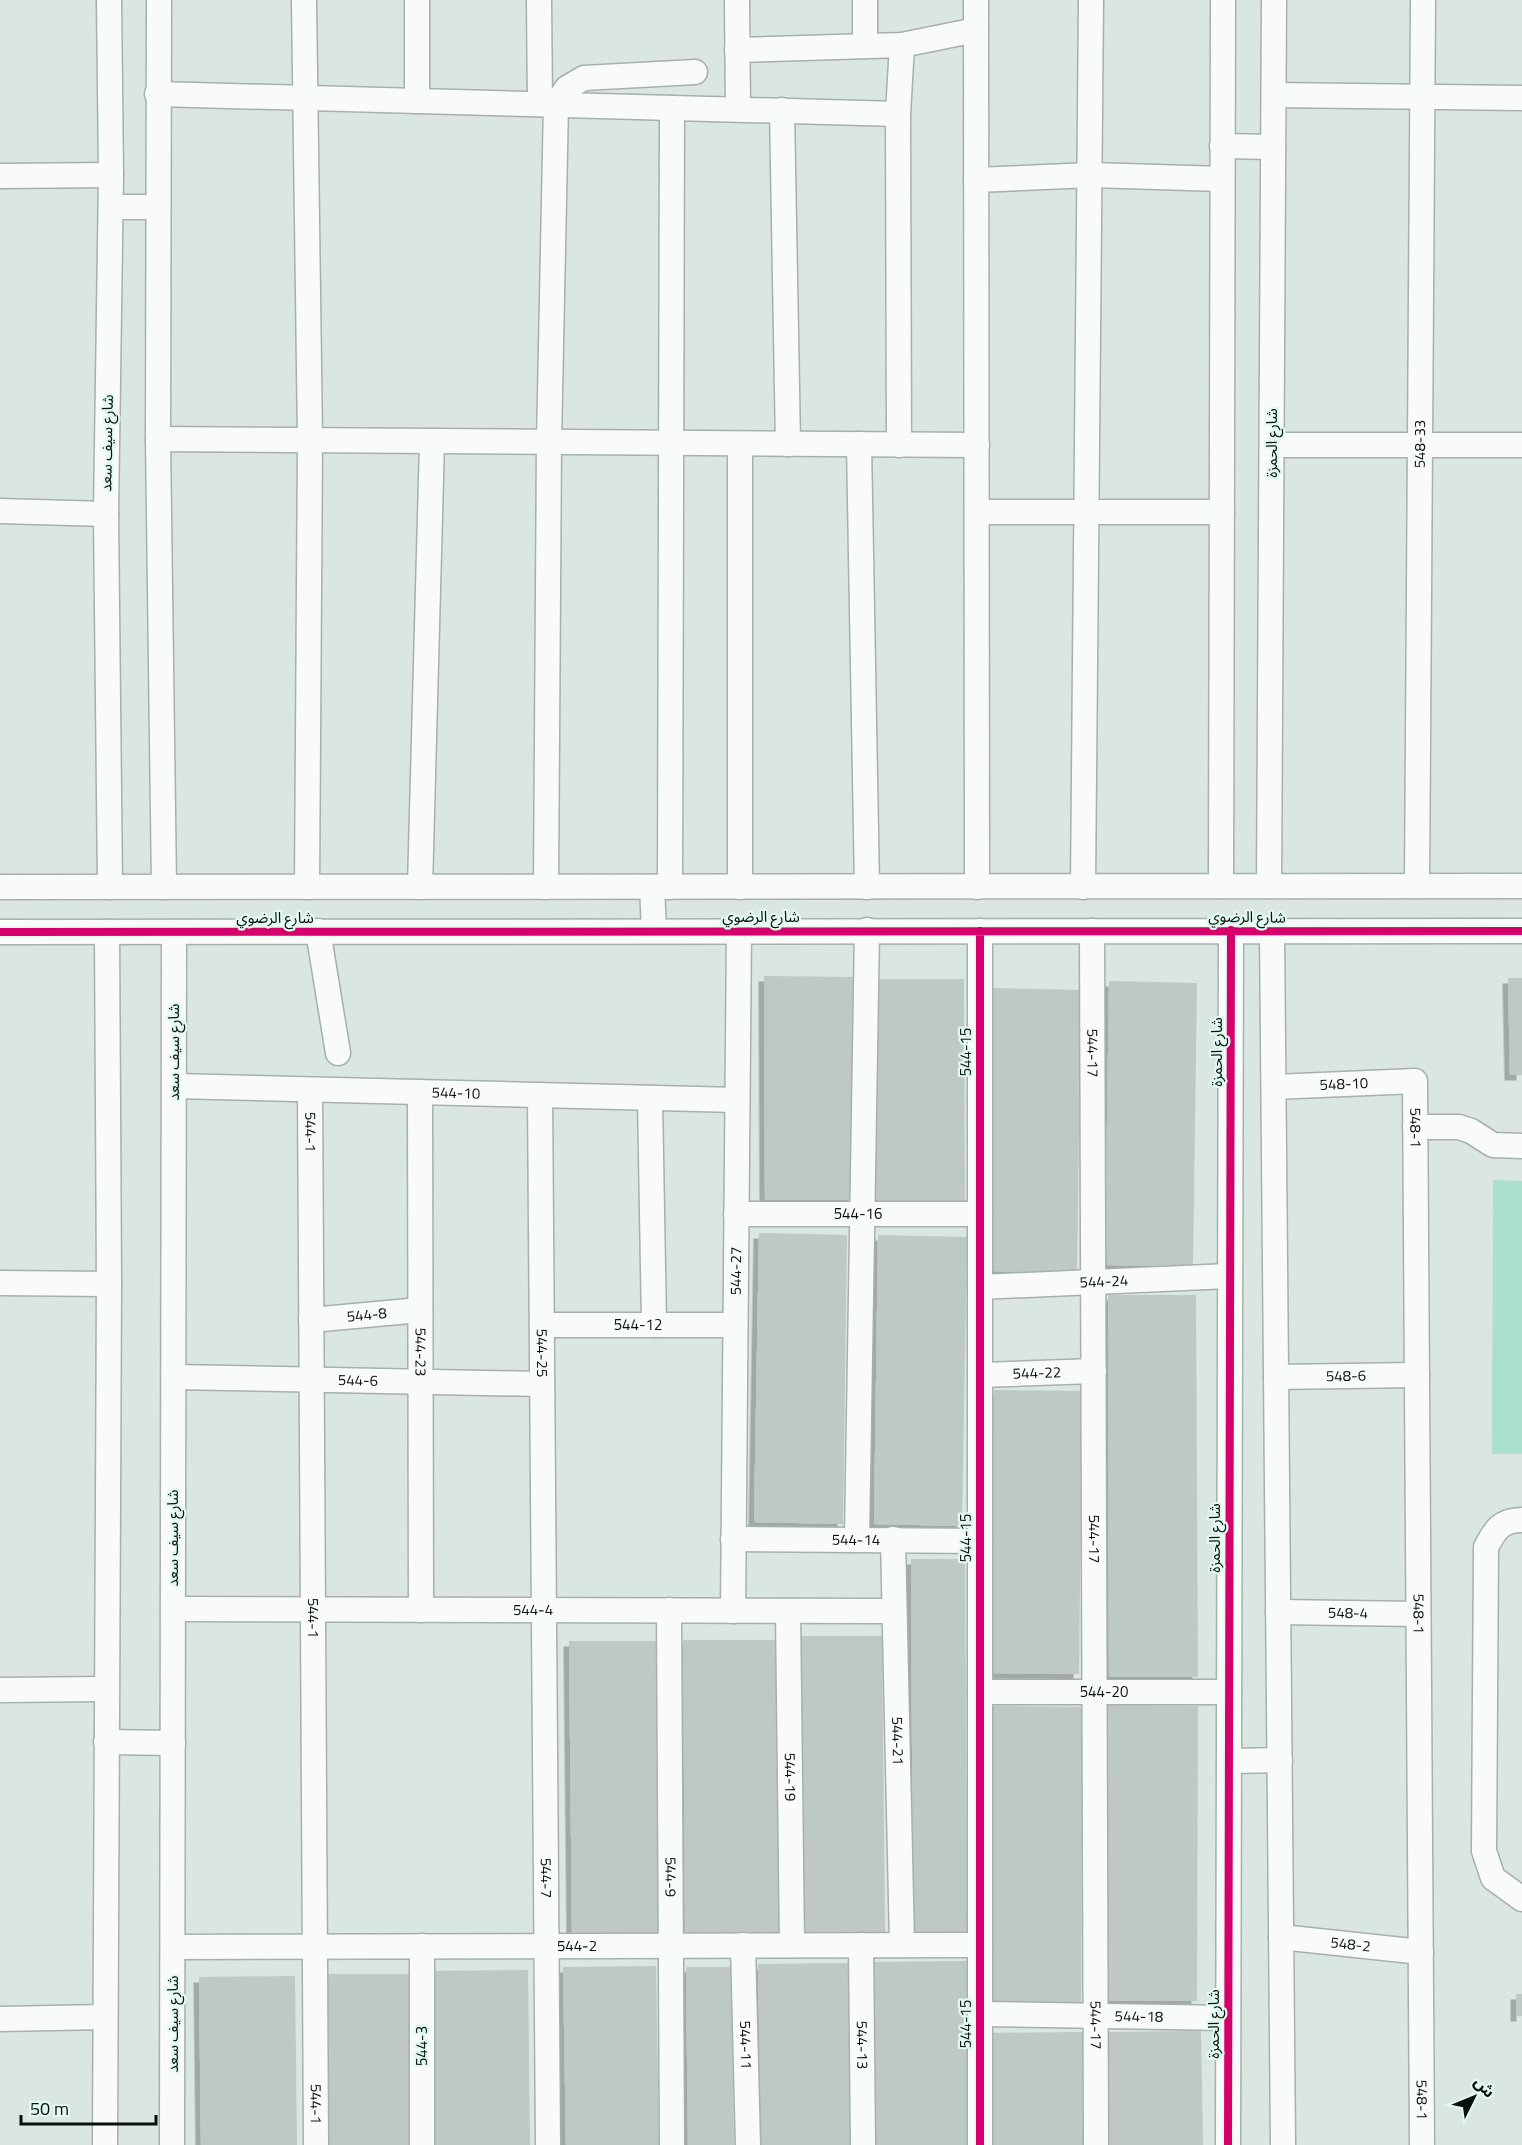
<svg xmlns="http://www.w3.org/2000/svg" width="1522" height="2145" viewBox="0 0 1522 2145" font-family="'Titillium Web','Noto Sans Arabic',sans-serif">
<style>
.green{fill:#aae0cc}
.building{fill:#bec8c4;filter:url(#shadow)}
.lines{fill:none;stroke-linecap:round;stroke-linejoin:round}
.minor-casing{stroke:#a6b0ac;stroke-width:27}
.minor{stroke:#f9fbfa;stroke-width:24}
.cycleway-casing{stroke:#e2f9ef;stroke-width:11}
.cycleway{stroke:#d6006c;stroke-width:8}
.labels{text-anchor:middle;stroke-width:4.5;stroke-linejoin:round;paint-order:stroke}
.street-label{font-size:15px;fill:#09110e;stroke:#e2f9ef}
</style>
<defs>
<filter id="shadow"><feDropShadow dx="-5.5" dy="5.5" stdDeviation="0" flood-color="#0004"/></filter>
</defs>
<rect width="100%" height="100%" fill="#dae6e1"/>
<path class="green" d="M1493 1180 1522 1181V1454H1492Z"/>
<path class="building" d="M764 976 854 977V1200H765Z
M1508 978H1522V1075H1510Z
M875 979H964L965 1203 876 1202Z
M1109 981 1197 983 1193 1266 1105 1265Z
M993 988 1081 990 1077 1273 989 1271Z
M759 1233 847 1235 843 1524 754 1522Z
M878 1235 967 1237 962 1526 874 1524Z
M1108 1295H1196L1198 1677H1109Z
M994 1390 1082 1391 1079 1674 991 1673Z
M911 1559H965L967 1932H913Z
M800 1636H882L885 1933 803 1934Z
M683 1640H777L779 1933H685Z
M569 1641H660L662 1934 572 1935Z
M1107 1705 1198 1706 1197 2001H1106Z
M991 1706 1082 1707 1081 2003 989 2002Z
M967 1961 969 2145H876L873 1962Z
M851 1963 854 2145H761L758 1964Z
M656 1966 659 2145H566L563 1967Z
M686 1967H732L734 2145H688Z
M528 1970 530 2145H434L432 1971Z
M315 1974H411L413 2145H317Z
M295 1976 297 2145H201L199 1977Z
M1516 1994H1522V2016H1516Z
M1201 2031 1203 2145H1104L1102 2032Z
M1083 2032 1084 2145H985L984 2033Z"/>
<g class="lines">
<g class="minor-casing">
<g id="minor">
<path d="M109 0 111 175 106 514 110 887"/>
<path d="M159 0 158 439 164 887"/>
<path d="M304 0 310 440 307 887"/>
<path d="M539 0 540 104"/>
<path d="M737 0 738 109"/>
<path d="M865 0V46"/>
<path d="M976 0 977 887"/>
<path d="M737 50 902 45 976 30"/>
<path d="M157 94 898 114"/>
<path d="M1274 95 1522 98"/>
<path d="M417 101V0"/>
<path d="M782 110 788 444"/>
<path d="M1222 146 1273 147"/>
<path d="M0 176 111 175"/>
<path d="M976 180 1091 175 1222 179"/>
<path d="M111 207H157"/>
<path d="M158 439 977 445"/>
<path d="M740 444V887"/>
<path d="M859 444 867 887"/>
<path d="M899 445 898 114 902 45"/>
<path d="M1272 445H1522"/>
<path d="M0 511 106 514"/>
<path d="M977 512H1222"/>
<path d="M1221 886 1223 0"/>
<path d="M1269 886 1274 0"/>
<path id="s1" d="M1417 886 1423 0"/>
<path d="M0 887 1522 886"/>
<path d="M420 887 432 441"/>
<path d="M546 887 549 442 556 104 567 88 584 78 695 72"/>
<path d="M652 887 654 930"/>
<path d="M670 887 672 108"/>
<path d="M1083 887 1091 0"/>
<path d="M318 931 338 1053"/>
<path d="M980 931V2145"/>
<path id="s2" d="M1092 931 1096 2145"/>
<path d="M1272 931 1283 2145"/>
<path d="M0 932 1522 931"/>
<path id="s3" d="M174 1086 737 1100"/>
<path id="s4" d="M1274 1087 1415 1081 1422 2145"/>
<path id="s5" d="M310 1090 316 2145"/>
<path id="s6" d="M420 1092 421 1610"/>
<path id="s7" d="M540 1095 548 2145"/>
<path d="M650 1098 654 1325"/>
<path d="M1415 1127H1459L1471 1131 1493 1145 1522 1146"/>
<path id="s8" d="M736 1214H980"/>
<path d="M0 1283 109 1284"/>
<path id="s9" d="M980 1287 1229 1276"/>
<path id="s10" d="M311 1320 420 1310"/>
<path id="s11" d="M542 1325H735"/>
<path id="s12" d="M980 1375 1094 1371"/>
<path id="s13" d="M174 1377 542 1384"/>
<path id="s14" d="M1276 1377 1417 1375"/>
<path d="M1522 1520C1501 1520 1495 1530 1486 1547L1484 1851 1493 1878 1522 1899"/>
<path id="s15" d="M733 1539 980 1541"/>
<path d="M857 1539 867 930"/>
<path id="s16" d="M893 1539 902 1945"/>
<path id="s17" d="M173 1609 893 1611"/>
<path id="s18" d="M669 1610 672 2145"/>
<path id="s19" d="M733 1611 739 930"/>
<path id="s20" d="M788 1611 792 1945"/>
<path id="s21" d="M1278 1612 1418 1614"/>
<path d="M0 1690 106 1689"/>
<path id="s22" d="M980 1692H1229"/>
<path d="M106 1742 173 1743"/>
<path d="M1229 1761 1280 1760"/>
<path id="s23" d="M1281 1937 1421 1952"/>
<path id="s24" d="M743 1945 748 2145"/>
<path id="s25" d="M861 1945 863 2145"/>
<path d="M422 1946V2145"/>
<path id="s26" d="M173 1947 980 1945"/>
<path id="s27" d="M980 2014 1227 2018"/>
<path d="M0 2019 105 2017"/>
<path d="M105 2145 109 1284 107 932"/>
<path d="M172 2145 174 932"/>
<path d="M1228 2145 1231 930"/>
</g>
</g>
<use href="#minor" class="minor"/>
<g class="cycleway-casing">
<path id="cycleway" d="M980 931V2145
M0 932 1522 931
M1228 2145 1231 930"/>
</g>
<use href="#cycleway" class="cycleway"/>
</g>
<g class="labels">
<g class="street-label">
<text transform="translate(107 443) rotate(-89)" y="5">شارع سيف سعد</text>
<text transform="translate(1272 443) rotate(-90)" y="5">شارع الحمزة</text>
<text dy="5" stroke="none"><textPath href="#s1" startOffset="442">548-33</textPath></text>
<text x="761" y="922">شارع الرضوي</text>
<text transform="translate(1247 917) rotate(1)" y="5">شارع الرضوي</text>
<text x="275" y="923">شارع الرضوي</text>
<text transform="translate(174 1052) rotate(-90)" y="5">شارع سيف سعد</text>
<text transform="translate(966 1052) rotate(-90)" y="5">544-15</text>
<text dy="5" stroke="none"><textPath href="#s2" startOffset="122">544-17</textPath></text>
<text transform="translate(1217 1052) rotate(-90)" y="5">شارع الحمزة</text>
<text dy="5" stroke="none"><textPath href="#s4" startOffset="70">548-10</textPath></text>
<text dy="5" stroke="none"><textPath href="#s3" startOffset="282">544-10</textPath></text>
<text dy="5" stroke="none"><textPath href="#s4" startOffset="188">548-1</textPath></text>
<text dy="5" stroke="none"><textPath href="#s5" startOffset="42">544-1</textPath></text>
<text dy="5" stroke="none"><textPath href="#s8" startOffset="122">544-16</textPath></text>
<text dy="5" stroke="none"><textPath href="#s19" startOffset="340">544-27</textPath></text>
<text dy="5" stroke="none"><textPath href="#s9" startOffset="124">544-24</textPath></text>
<text dy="5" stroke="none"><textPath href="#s10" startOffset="56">544-8</textPath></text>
<text dy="5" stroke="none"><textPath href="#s11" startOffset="96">544-12</textPath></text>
<text dy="5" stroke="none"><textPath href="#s6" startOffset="260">544-23</textPath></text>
<text dy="5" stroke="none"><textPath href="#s7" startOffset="258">544-25</textPath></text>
<text dy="5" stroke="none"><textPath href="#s12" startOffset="57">544-22</textPath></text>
<text dy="5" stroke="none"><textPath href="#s14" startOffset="70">548-6</textPath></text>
<text dy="5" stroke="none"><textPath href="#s13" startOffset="184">544-6</textPath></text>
<text transform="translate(173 1538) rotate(-90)" y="5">شارع سيف سعد</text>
<text transform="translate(966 1538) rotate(-90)" y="5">544-15</text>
<text dy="5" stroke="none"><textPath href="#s2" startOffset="608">544-17</textPath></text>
<text transform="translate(1215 1538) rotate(-90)" y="5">شارع الحمزة</text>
<text dy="5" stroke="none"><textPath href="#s15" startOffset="123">544-14</textPath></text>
<text dy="5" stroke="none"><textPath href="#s17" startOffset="360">544-4</textPath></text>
<text dy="5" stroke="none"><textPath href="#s21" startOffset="70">548-4</textPath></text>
<text dy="5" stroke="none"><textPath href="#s4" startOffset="674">548-1</textPath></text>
<text dy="5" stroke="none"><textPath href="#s5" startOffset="528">544-1</textPath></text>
<text dy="5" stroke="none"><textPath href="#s22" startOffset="124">544-20</textPath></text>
<text dy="5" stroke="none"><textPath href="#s16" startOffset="202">544-21</textPath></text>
<text dy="5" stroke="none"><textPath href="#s20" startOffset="166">544-19</textPath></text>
<text dy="5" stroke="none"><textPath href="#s7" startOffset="783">544-7</textPath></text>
<text dy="5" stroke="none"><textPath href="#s18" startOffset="267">544-9</textPath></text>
<text dy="5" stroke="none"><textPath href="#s23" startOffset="70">548-2</textPath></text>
<text dy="5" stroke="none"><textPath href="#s26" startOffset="404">544-2</textPath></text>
<text dy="5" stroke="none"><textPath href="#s27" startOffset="159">544-18</textPath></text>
<text transform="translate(173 2024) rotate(-90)" y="5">شارع سيف سعد</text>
<text transform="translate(966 2024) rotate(-90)" y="5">544-15</text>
<text dy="5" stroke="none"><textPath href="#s2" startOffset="1094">544-17</textPath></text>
<text transform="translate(1214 2024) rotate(-90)" y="5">شارع الحمزة</text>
<text dy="5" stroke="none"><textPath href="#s24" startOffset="100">544-11</textPath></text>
<text dy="5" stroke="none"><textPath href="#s25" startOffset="100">544-13</textPath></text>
<text transform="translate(422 2046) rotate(-90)" y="5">544-3</text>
<text dy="5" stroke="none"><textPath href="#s4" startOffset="1160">548-1</textPath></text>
<text dy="5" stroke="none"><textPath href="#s5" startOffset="1014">544-1</textPath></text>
</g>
</g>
<g transform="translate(1474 2097) rotate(47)" stroke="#e2f9ef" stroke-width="4.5" paint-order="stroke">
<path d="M0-4.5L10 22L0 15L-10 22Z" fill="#09110e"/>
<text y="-9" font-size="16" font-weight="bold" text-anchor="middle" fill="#09110e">ش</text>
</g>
<path d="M21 2115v9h135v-9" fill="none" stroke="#09110e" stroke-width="3"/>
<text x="30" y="2115" font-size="18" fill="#09110e" stroke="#e2f9ef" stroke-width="4.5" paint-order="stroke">50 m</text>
</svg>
